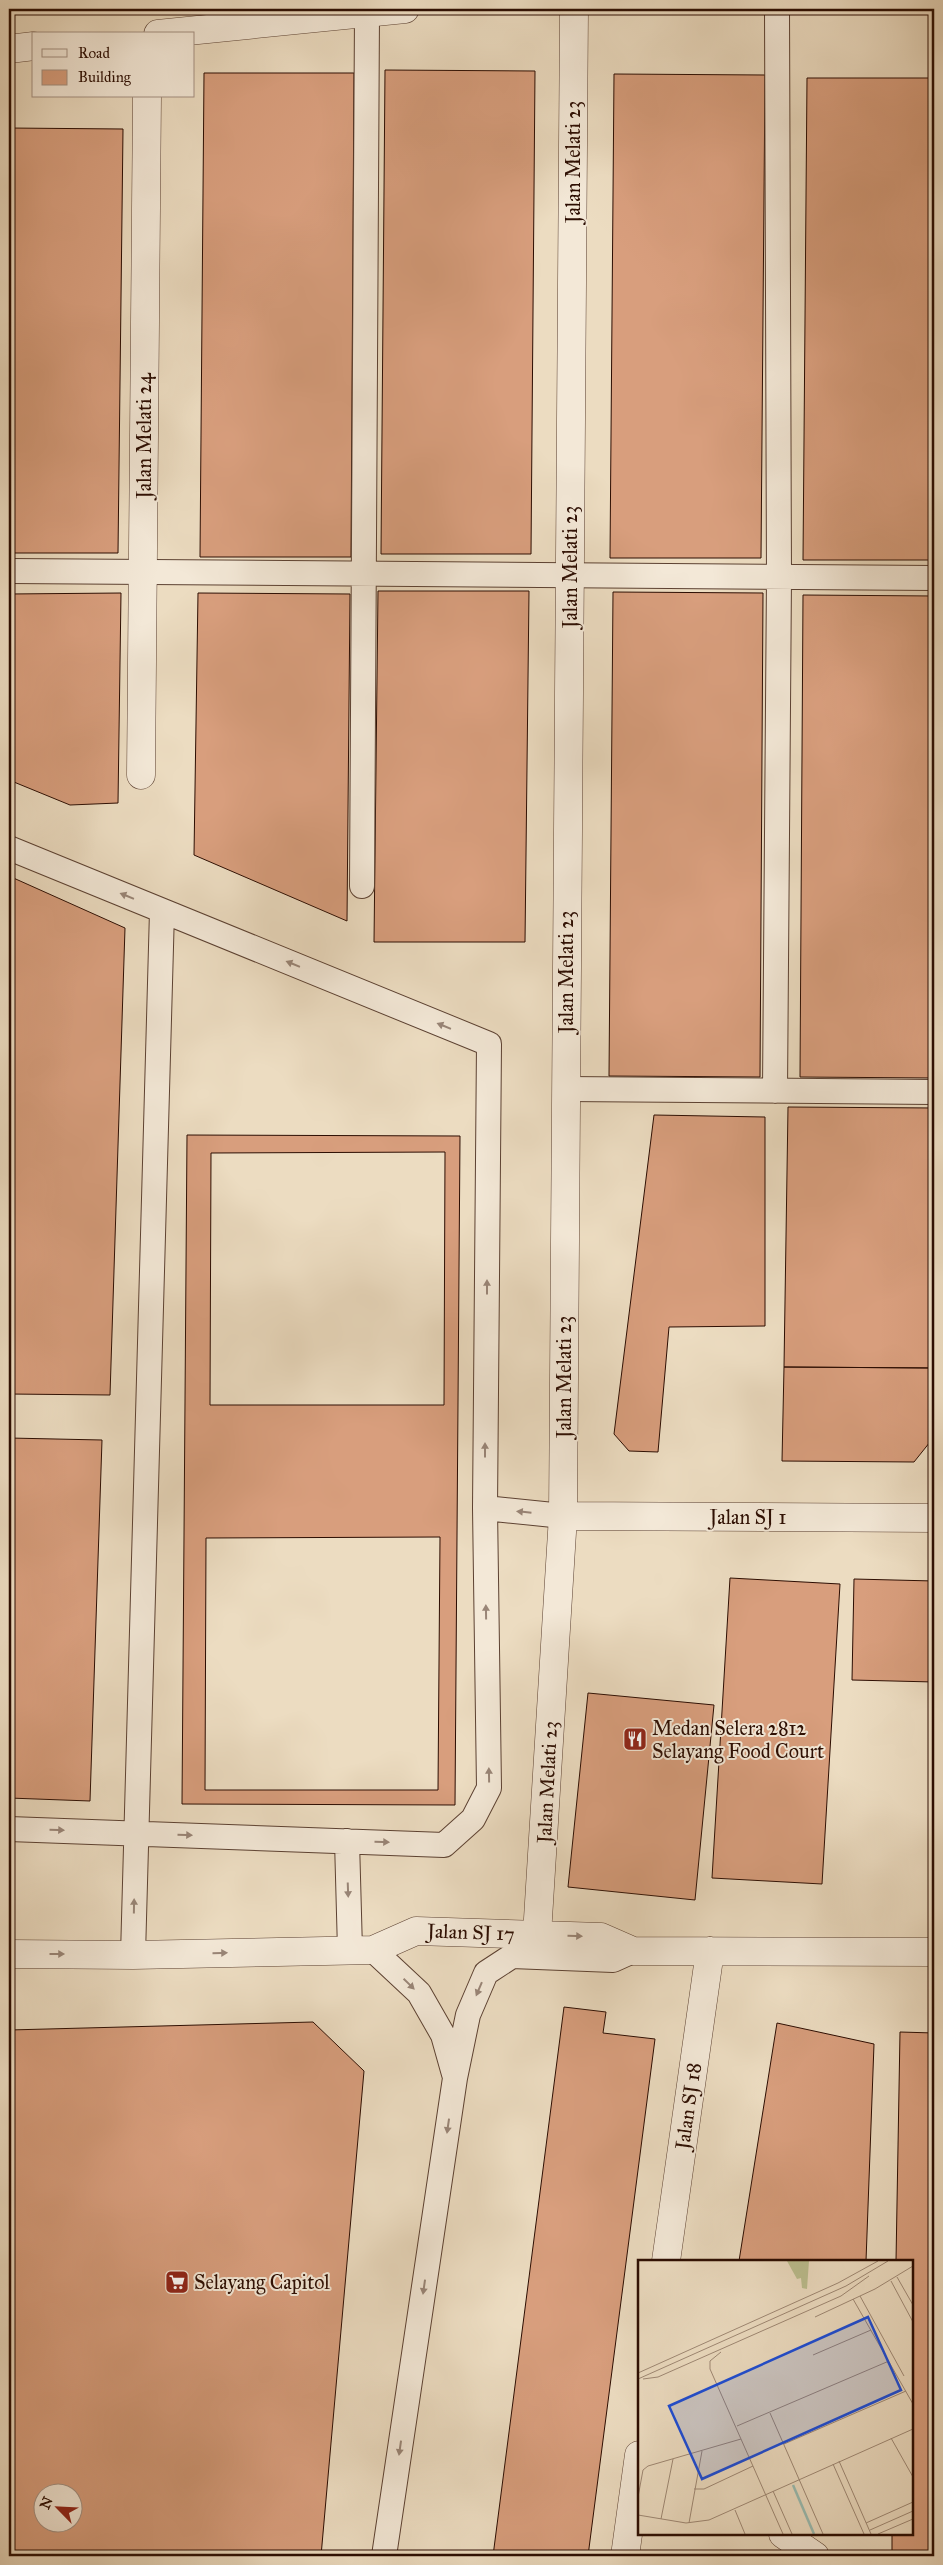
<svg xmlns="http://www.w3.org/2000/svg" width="943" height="2565" viewBox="0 0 943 2565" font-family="'IM FELL Great Primer',serif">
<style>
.building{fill:#d89e7d;stroke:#2c0d02;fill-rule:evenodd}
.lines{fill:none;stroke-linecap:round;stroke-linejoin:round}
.service-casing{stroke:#5c4132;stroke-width:26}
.minor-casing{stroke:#5c4132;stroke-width:29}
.service{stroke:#f3e8d7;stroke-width:24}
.minor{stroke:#f3e8d7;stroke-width:28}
.oneway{fill:#998577}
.labels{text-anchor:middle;stroke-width:4;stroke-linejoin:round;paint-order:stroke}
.street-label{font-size:20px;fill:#2c0d02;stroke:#f3e8d7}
.poi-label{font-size:20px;fill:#2c0d02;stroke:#f3e8d7;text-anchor:start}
.inset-river{fill:none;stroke:#99bcb2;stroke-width:2.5}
.inset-road{fill:none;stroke:#9f8975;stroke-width:1}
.view{fill:#1d4ed8;fill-opacity:0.15;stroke:#1d4ed8;stroke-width:2.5}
.inset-edge{fill:none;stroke:#2c0d02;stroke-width:2.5}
</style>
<rect width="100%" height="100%" fill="#ecdcc1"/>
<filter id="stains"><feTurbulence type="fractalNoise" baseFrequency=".004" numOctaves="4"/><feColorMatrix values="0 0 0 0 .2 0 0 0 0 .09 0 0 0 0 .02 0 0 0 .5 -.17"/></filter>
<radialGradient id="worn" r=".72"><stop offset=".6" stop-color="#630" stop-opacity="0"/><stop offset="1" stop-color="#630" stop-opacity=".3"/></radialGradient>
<path class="building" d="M385 70 535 71 531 554H381Z
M204 73H354L351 557H200Z
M614 74 765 75 761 558H610Z
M807 78H934V560H803Z
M9 128 123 129 118 553H9Z
M378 591H529L525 942H374Z
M613 592 763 593 760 1077 609 1076Z
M121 593 118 803 70 805 9 780V594Z
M198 593 350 594 347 921 194 855Z
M803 595 934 596V1078L800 1077Z
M9 876 125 928 110 1395 9 1394Z
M788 1107 934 1108V1368L784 1367Z
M654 1115 765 1117V1326L669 1327 658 1452 629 1451 614 1434Z
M187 1135 460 1136 455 1805 182 1804Z
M445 1152 444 1405H210L211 1153Z
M784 1367 934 1368V1437L914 1462 782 1461Z
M9 1438 102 1440 90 1801 9 1798Z
M440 1537 438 1790H205L206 1538Z
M730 1578 840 1584 822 1884 712 1878Z
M854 1579 934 1581V1682L852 1680Z
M588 1693 714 1705 695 1900 568 1887Z
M564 2007 606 2012 603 2033 655 2039 588 2556H493Z
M313 2022 364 2071 321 2556H9V2030ZM42 2492H72V2522H42Z
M777 2023 874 2044 866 2261H739Z
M900 2032 934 2033V2556H892V2534H912V2261H896Z"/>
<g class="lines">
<g class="service-casing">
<path id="service" d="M9 571 934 578
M9 848 489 1044 485 1508 489 1788 473 1819 444 1845 9 1829
M362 886 367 13
M565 1089 934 1092
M775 1091 779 577 777 9
M485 1508 563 1516
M347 1841 350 1950
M373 1950 419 1993 443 2035 454 2074
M133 1955 162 911
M384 2556 455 2078 468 2015 486 1973 512 1956 613 1960 633 1951"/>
</g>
<g class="minor-casing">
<path id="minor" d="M158 34 405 9
M9 49 34 46
M141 775 147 96
M563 1516 934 1518
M537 1935 563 1516 574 9
M9 1954 133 1955 373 1950 416 1931 601 1937 633 1951 934 1952
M666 2261 710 1951
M783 2534 815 2556
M625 2556 639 2455"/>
</g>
<use href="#service" class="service"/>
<use href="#minor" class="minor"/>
</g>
<defs><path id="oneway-solid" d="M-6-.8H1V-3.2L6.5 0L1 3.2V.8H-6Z" transform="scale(1.25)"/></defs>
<g class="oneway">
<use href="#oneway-solid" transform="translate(127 896) rotate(-158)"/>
<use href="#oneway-solid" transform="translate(293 964) rotate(-158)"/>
<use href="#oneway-solid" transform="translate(444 1026) rotate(-158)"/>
<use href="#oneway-solid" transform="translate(487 1287) rotate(-90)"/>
<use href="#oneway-solid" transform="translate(485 1450) rotate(-90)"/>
<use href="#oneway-solid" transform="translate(524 1512) rotate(-174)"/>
<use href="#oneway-solid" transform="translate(486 1612) rotate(-91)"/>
<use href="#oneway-solid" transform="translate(489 1775) rotate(-91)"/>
<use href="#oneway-solid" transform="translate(57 1830) rotate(2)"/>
<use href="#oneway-solid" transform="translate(185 1835) rotate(2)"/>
<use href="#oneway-solid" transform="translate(382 1842) rotate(2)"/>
<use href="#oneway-solid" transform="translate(348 1890) rotate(88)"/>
<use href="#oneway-solid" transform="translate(134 1906) rotate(-89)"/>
<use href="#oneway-solid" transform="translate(575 1936) rotate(2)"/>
<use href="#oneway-solid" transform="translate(220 1953) rotate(-1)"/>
<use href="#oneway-solid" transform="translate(57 1954)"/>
<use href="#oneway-solid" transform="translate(409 1984) rotate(44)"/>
<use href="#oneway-solid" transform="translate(479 1989) rotate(113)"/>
<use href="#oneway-solid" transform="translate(448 2126) rotate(98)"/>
<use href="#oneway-solid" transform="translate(424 2287) rotate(98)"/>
<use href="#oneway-solid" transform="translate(400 2448) rotate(98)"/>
</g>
<defs>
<g id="restaurant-square" transform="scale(1.25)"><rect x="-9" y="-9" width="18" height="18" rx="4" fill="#8f2418" stroke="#f3e8d7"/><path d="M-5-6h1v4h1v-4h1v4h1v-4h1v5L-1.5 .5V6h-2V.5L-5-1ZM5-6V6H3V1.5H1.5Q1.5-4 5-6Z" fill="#fff"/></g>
<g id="supermarket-square" transform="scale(1.25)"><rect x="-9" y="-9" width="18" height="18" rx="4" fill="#8f2418" stroke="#f3e8d7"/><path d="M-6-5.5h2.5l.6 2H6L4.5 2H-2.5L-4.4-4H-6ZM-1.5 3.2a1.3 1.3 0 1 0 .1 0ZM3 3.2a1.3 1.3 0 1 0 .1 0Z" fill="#fff"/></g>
</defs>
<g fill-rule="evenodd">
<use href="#restaurant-square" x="635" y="1739"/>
<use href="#supermarket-square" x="177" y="2282"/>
</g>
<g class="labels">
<g class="street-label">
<text transform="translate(573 162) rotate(-90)" y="7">Jalan Melati 23</text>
<text transform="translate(144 436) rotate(-90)" y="7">Jalan Melati 24</text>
<text transform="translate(570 567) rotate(-90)" y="7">Jalan Melati 23</text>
<text transform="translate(566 972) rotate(-90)" y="7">Jalan Melati 23</text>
<text transform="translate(564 1377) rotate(-90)" y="7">Jalan Melati 23</text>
<text x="748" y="1524">Jalan SJ 1</text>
<text transform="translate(547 1782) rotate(-87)" y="7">Jalan Melati 23</text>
<text transform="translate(471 1932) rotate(2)" y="7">Jalan SJ 17</text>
<text transform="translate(688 2106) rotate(-82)" y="7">Jalan SJ 18</text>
</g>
<g class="poi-label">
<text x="652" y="1735">Medan Selera 2812<tspan x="652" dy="23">Selayang Food Court</tspan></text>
<text x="194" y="2289">Selayang Capitol</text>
</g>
</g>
<g transform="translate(638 2260)">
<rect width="275" height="275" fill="#ecdcc1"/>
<path d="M149 1H171L169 29 164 28 163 18 159 19Z" fill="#bcbf90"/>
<path class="inset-river" d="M155 225 176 274"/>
<path class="inset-road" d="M259 17 275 45M253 21 275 62M222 36 266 116M215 39 275 144M177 57 237 29 275 6M83 92 72 101V109L145 274M175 95 233 70M0 113 200 23 240 1M0 119 208 26 250 1M5 119 20 117 203 36 231 16M132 153 185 274M99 166 251 101M253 178 275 217M146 184 268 131M201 201 233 274M195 204 226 274M56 229H66L115 206M135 231 154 274M0 237 5 210 10 206 103 179M97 250 107 274M0 255 48 263 71 260 275 169M23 259 35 199M51 263 64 191M228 263 275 242M232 270 275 251M240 274 275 259"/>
<path class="view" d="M230 57 263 130 64 219 31 146Z"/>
<rect width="275" height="275" class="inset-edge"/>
</g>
<rect width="943" height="2565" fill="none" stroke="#ecdcc1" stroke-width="30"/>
<rect x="10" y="10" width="923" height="2545" fill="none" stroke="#2c0d02" stroke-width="2.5"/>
<rect x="15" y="15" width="913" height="2535" fill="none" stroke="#2c0d02"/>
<rect x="32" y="32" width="162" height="65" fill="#f3e8d7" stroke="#a39082"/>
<rect x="42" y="49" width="25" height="8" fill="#f3e8d7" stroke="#a39082"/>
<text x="78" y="58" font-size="15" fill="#2c0d02">Road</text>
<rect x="42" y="70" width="25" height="15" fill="#d89e7d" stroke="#a39082"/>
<text x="78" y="82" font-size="15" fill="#2c0d02">Building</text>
<g transform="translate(58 2508) rotate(294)"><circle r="24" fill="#f3e8d7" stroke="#a39082"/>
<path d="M0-4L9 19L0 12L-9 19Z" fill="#8f2418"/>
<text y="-8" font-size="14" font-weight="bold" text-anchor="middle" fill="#2c0d02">N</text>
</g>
<rect width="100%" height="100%" filter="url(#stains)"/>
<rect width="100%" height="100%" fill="url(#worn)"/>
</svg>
